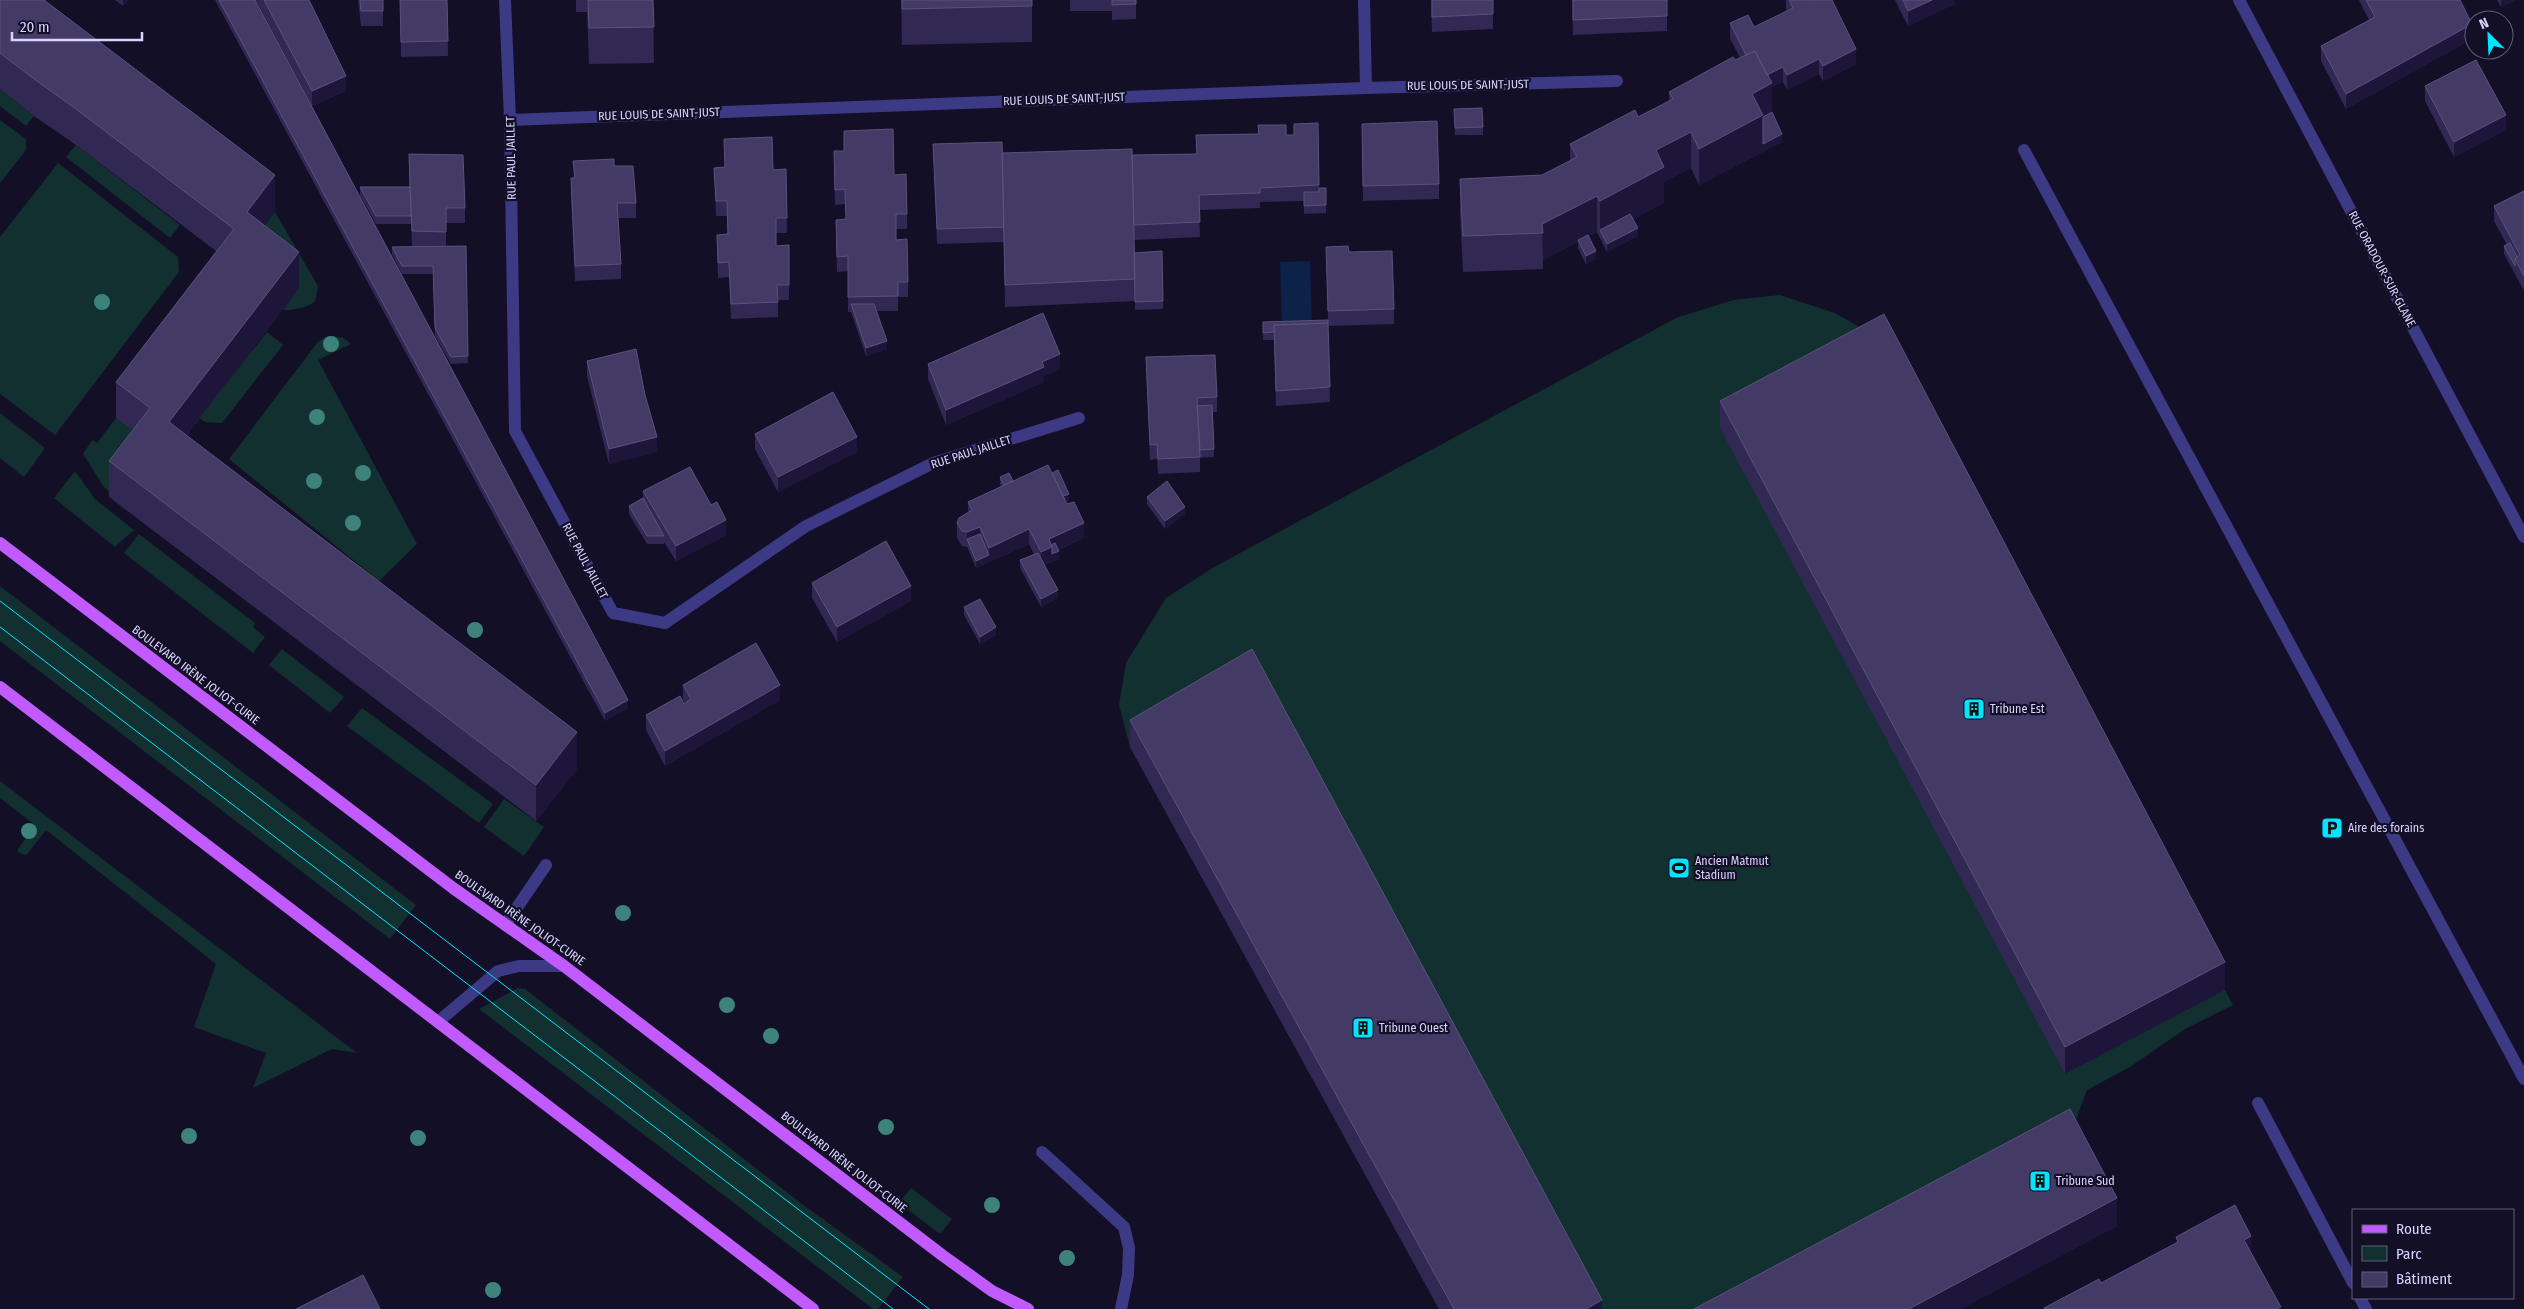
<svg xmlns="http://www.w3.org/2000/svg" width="2524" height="1309" viewBox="0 0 2524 1309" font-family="'Fira Sans Condensed',sans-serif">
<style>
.green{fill:#12302f}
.water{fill:#0c2248}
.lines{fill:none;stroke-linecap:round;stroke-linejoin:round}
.minor{stroke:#3d3a85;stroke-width:12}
.major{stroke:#c25bff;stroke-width:12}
.tram{stroke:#00e5ff;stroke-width:1}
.tree{fill:#3d827b}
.wall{fill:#312854}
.shaded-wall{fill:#1d163a}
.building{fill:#433a66;stroke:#5a527e}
.labels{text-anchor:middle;stroke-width:4.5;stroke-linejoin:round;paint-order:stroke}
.street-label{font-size:12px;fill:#d9d4ff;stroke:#130f26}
.poi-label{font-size:12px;fill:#d9d4ff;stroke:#130f26;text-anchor:start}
</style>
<rect width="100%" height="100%" fill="#130f26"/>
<path class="green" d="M0 89 34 116 26 126 0 106Z
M0 120 26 139V150L0 183Z
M76 145 180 225 170 238 66 157Z
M58 163 178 257 179 272 55 435 0 394V237Z
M275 212 318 286C317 290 317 298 314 302 309 307 290 311 283 310L299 288 247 248Z
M1780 295 1835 313 1884 341 2233 1005 2185 1029 2130 1067 2087 1090 2070 1136 2117 1226 1961 1309H1439L1130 747 1119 705 1126 663 1166 598 1214 567 1676 318 1733 300Z
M267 332 283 345 222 423 205 422 199 418Z
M332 336 344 338 351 344 318 360 417 544 379 581 229 459 317 343 325 337Z
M0 413 45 448 24 477 0 458Z
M116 418 150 444 112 494 104 487 83 454 92 440 97 443Z
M75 471 95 499 134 530 115 547 54 498Z
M139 534 255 623 253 627 265 637 253 653 124 553Z
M0 586 416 905 390 939 0 641Z
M282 649 344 697 330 713 269 665Z
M362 708 493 804 479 823 347 726Z
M0 781 357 1053 332 1049 253 1088 266 1053 194 1027 216 964 46 830 28 853 25 855 18 852V849L35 825 0 798Z
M504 799 544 827 524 856 484 827Z
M518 988 525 989 798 1201 903 1277 878 1309H873L479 1009Z
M911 1188 952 1219 940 1234 899 1203Z"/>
<path class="water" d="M1310 261 1312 324 1282 325 1280 262Z"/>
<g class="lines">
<path class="minor" d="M505 0 510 120 515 431 613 613 665 623 806 526 933 463 1079 418
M1364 0 1366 88
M2239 0 2524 537
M510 120 1366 88 1617 81
M2024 150 2524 1079
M505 925 546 865
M439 1021 498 971 519 966H564
M2258 1103 2353 1283
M1042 1152 1124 1227 1129 1248 1128 1275 1121 1309
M2360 1298 2366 1309"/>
<path class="major" d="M0 543 453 888 564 966 942 1255 992 1291 1028 1309
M0 687 813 1309"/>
<path class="tram" d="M0 601 929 1309
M0 627 893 1309"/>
</g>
<g class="tree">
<circle cx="102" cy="302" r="8"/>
<circle cx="331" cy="344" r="8"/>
<circle cx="317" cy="417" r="8"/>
<circle cx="363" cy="473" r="8"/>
<circle cx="314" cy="481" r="8"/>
<circle cx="353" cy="523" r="8"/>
<circle cx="475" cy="630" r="8"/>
<circle cx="29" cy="831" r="8"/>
<circle cx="623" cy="913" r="8"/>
<circle cx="727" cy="1005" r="8"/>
<circle cx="771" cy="1036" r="8"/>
<circle cx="886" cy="1127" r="8"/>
<circle cx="189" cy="1136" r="8"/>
<circle cx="418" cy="1138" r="8"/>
<circle cx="992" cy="1205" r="8"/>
<circle cx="1067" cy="1258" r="8"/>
<circle cx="493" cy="1290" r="8"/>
</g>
<path class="wall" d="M0 0 275 212 264 225 299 288 187 435 577 769 536 821 109 497V461L133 431 116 418V382L216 251 76 145 34 116 0 89Z
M115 0H128L123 6Z
M215 0H255L628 708 605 721Z
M256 0H309L346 91 312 106Z
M358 0H383V26H361Z
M400 0H447L448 56 401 57Z
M576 0H653L654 63 589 64 587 12H576Z
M901 0H1032V42L902 45Z
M1070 0H1136V19L1112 20V11H1070Z
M1431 0H1493V29L1432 32Z
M1572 0H1667V31L1573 35Z
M1786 0H1813L1856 64 1823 81 1819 74 1787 90 1783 82 1772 87V112L1782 142 1699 185 1691 168 1664 182V203L1633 219 1638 236 1607 252 1597 232 1589 236 1596 258 1586 264 1578 248V242L1543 260V269L1463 272 1460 215V179L1542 175 1570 161V144L1638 117 1669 101V92L1740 58 1730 38V23L1754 27 1787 11 1786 9Z
M1895 0H1955V4L1908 26Z
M2359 0H2460L2472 39 2346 109 2321 61V46L2369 20Z
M2497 0H2516L2501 7Z
M2425 86 2506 130 2454 157 2425 101Z
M1454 109 1483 127V135H1455Z
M1318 123 1319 188H1326V213L1304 214V201L1260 202V208L1199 210 1200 237 1134 240V253L1163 301V309L1135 310V301L1005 307 1004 242 937 244 933 144 1002 153 1132 155 1197 154 1196 135 1258 134V125L1286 135H1294Z
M724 139 773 170 786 169 787 233H776V246L789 245V300H778V317L731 319 729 277 718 278 717 235 727 234V216H716L714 168 725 167Z
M1362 139 1439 184V199L1363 201Z
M409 154 465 208V223H446V246H466L468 363 451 364 435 336 433 274H402L392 254V247L412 246 411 219V224H376L360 195V187H409Z
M573 161 614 166 636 203V218H618L621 264V279L575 281 571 193V178H574Z
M834 166 894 175 907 214V229H896V240L908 282V297H898V311H876L887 349 866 356 851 312H848V271L837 272 836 235 846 219 845 204 835 205Z
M2524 191V291L2504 254V246L2507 245 2494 221V206Z
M1326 247 1349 252 1394 309V324L1328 326 1330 402 1276 406 1274 340H1263V322L1328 320Z
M1146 357 1217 397V412H1213L1214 457 1200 458V472L1158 474 1157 459 1150 460Z
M587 361 657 452 609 464 587 376Z
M928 364 1060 369 1044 376V382L946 425 928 379Z
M1720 401 2225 990 2065 1074 1720 428Z
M755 434 857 452 778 492 755 449Z
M1052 473 1069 501 1066 502 1084 538 1058 550 1059 559 1044 565 1058 598 1041 607 1020 568V560L1034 554 1029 544 976 568 967 547 962 546 957 538V523L968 513V502L1001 486 1000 484V477L1013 481Z
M643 491 726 535 676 561 664 542V544H647L629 514V506L643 498Z
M1147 497 1185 514 1165 529 1147 504Z
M812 583 911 601 837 642 812 598Z
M964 607 996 635 980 644 964 615Z
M683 685 780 700 665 766 646 730V715L685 703 683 700Z
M1130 720 1602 1309H1439L1130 747Z"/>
<path class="shaded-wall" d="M123 0H128L123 6Z
M1932 0H1955V4L1908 26V11Z
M2501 0H2516L2501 7Z
M2472 24V39L2346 109V94Z
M1856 49V64L1823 81V66Z
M1819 59V74L1787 90V75Z
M1783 67V82L1772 87V119L1782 134V142L1699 185V149L1752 94 1759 79Z
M346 76V91L312 106V91Z
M2506 115V130L2454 157V142Z
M1691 132V168L1664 182V203L1603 236 1600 230V201L1656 150Z
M275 175V212L247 248V212Z
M1597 196V232L1579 242 1578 240V242L1543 260 1542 224Z
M1638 228V236L1607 252V244Z
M1596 251V258L1586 264V256Z
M299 252V288L169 458V422Z
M887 341V349L866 356V348Z
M1060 354V369L1044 376V382L946 425V410L1042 362Z
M657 437V452L609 464V449Z
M857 437V452L778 492V477Z
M1069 494V501L1060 505V497Z
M1185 507V514L1165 529V521Z
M726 520V535L676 561V546Z
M1084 523V538L1052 552 1059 551V559L1041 567V552L1049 539Z
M980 527V542L967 539V532Z
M1029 529V544L976 568V561L989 555V548Z
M911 586V601L837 642V627Z
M1058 590V598L1041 607V599Z
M996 627V635L980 644V637Z
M780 685V700L665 766V751Z
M628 700V708L605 721V713Z
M577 732V769L536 821V785Z
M2225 962V990L2065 1074V1047Z
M2117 1198V1226L1961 1309H1909Z
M2251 1236V1257L2244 1240Z
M1602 1300V1309H1586Z"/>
<path class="building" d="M0 0H44L275 175 247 212 299 252 169 422 577 732 536 785 109 461 150 408 116 382 234 229 76 109 34 79 0 53Z
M219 0H255L628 700 605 713Z
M264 0H309L346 76 312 91Z
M360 0H383V11H361Z
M400 0H447L448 41 401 42Z
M588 0H653L654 27 589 28Z
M902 0H1032V6L902 9Z
M1112 0H1136V4L1112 5Z
M1432 0H1493V14L1432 17Z
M1573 0H1667V16L1573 20Z
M1789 0H1813L1814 1 1816 0H1832L1856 49 1823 66 1819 59 1787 75 1783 67 1767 75 1755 51 1746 55 1730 23 1748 15 1754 27 1793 8Z
M1903 0H1932L1908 11Z
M2366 0H2460L2472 24 2346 94 2321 46 2375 17Z
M1755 51 1772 83 1752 94 1763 115 1699 149 1691 132 1656 150 1664 167 1600 201 1597 196 1542 224 1543 233 1463 236 1460 179 1542 175 1577 157 1570 144 1635 110 1638 117 1673 99 1669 92 1733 57 1735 60Z
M2476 60 2506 115 2454 142 2425 86Z
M1482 108 1483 127 1455 128 1454 109Z
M1772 112 1782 134 1763 144V117Z
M1437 121 1439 184 1363 186 1362 124Z
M1318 123 1319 185 1260 188V193L1199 195 1200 222 1134 225 1132 155 1197 154 1196 135 1259 134 1258 125H1286V135H1294V124Z
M893 129 894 175 906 174 907 214H896V240L907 239 908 282H898V296L848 297V256L837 257 836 220 846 219 845 189 835 190 834 151H844V131Z
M772 137 773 170 786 169 787 218H776V246L789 245V285H777L778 302 731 304 729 262 718 263 717 235 728 234 727 201H716L714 168 725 167 724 139Z
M1002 142 1004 227 937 229 933 144Z
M1132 149 1135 279 1005 285 1002 153Z
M409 154 463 155 465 208H446V232L412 231Z
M614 159V166H633L636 203H617L621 264 575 266 571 178H575L573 161Z
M360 187H410L411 216H376Z
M1319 188H1326V205L1304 206V192H1319Z
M2524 191V276L2515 259 2520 255 2494 206Z
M1630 214 1638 228 1607 244 1600 230Z
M1588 235 1596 251 1586 256 1578 240Z
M2510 243 2517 257 2515 259V266L2504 246Z
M466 246 468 356 451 357 435 328 433 266H402L392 247Z
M1348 246 1349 252 1392 251 1394 309 1328 311 1326 247Z
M1162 251 1163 301 1135 302 1134 253Z
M851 304H874L887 341 866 348Z
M1043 313 1060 354 1042 362 1044 367 946 410 928 364Z
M1884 314 2225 962 2065 1047 1720 401Z
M1328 320V323L1274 325V332L1263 333V322Z
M1328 323 1330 387 1276 391 1274 325Z
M636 349 645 395 657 437 609 449 587 361Z
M1215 355 1217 397 1197 398 1200 457 1158 459 1157 444 1150 445 1146 357Z
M833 392 857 437 778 477 755 434Z
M1212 405 1214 449 1200 450 1197 406Z
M1048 465 1067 504 1074 502 1084 523 1049 539 1052 547 1041 552 1029 529 989 548 980 527 967 532 962 531 957 523 959 518 972 510 968 502Z
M690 467 711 505 717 502 726 520 676 546 643 491Z
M1058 470 1069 494 1063 496 1052 473Z
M1009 473 1013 481 1004 485 1000 477Z
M1167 481 1185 507 1165 521 1147 497Z
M643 498 664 536H647L629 506Z
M980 534 989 555 976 561 967 539Z
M886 541 911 586 837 627 812 583Z
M1055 543 1059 551 1052 554V547L1051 545Z
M1038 553 1058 590 1041 599 1020 560Z
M980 599 996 627 980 637 964 607Z
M756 643 780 685 665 751 646 715 680 696 684 704 691 699 683 685Z
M1252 649 1602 1300 1586 1309H1454L1130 720Z
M2070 1109 2117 1198 1909 1309H1694Z
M2235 1205 2251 1236 2244 1240 2281 1307 2277 1309H2045L2044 1308 2099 1279 2101 1283 2178 1242 2176 1237Z
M363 1275 380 1309H296Z"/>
<defs>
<g id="building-square" transform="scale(1.125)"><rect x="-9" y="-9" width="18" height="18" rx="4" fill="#00e5ff" stroke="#130f26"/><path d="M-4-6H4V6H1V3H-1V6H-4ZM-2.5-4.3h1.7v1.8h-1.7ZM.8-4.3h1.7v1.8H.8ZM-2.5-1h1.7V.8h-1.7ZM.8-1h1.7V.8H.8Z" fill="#111"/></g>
<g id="parking-square" transform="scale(1.125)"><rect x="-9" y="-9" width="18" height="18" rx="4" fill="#00e5ff" stroke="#130f26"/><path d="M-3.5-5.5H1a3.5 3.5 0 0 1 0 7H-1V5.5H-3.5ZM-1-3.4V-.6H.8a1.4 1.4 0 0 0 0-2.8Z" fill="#111"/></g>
<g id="stadium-square" transform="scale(1.125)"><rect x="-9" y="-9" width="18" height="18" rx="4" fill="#00e5ff" stroke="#130f26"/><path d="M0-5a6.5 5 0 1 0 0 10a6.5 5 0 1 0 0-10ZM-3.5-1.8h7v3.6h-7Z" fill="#111"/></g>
</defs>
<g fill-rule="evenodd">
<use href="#building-square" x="1974" y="709"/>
<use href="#parking-square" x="2332" y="828"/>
<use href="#stadium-square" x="1679" y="868"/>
<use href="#building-square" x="1363" y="1028"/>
<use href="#building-square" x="2040" y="1181"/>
</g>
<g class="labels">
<g class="street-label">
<text transform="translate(1468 85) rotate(-1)" y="4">RUE LOUIS DE SAINT-JUST</text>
<text transform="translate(1064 99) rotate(-2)" y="4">RUE LOUIS DE SAINT-JUST</text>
<text transform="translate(659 114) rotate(-2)" y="4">RUE LOUIS DE SAINT-JUST</text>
<text transform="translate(511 158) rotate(-91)" y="4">RUE PAUL JAILLET</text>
<text transform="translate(2382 269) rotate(62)" y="4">RUE ORADOUR-SUR-GLANE</text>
<text transform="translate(971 452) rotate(-18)" y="4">RUE PAUL JAILLET</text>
<text transform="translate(585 561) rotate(62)" y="4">RUE PAUL JAILLET</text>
<text transform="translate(196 675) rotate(37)" y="4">BOULEVARD IRÈNE JOLIOT-CURIE</text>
<text transform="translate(520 918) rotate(35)" y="4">BOULEVARD IRÈNE JOLIOT-CURIE</text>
<text transform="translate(844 1162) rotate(38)" y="4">BOULEVARD IRÈNE JOLIOT-CURIE</text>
</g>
<g class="poi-label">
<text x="1990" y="713">Tribune Est</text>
<text x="2348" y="832">Aire des forains</text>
<text x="1695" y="865">Ancien Matmut<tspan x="1695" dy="14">Stadium</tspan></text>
<text x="1379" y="1032">Tribune Ouest</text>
<text x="2056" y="1185">Tribune Sud</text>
</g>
</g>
<rect x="2352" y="1209" width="162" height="90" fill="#130f26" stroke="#625e7d"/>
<rect x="2362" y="1225" width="25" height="8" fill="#c25bff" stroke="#625e7d"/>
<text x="2396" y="1234" font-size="15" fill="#d9d4ff">Route</text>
<rect x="2362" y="1246" width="25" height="15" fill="#12302f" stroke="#625e7d"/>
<text x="2396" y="1259" font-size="15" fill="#d9d4ff">Parc</text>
<rect x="2362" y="1272" width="25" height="15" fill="#433a66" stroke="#625e7d"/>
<text x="2396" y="1284" font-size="15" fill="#d9d4ff">Bâtiment</text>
<g transform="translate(2489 35) rotate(336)"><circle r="24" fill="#130f26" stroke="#625e7d"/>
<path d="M0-4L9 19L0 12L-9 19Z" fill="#00e5ff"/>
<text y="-8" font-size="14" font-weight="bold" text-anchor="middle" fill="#d9d4ff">N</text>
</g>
<path d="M12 32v8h130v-8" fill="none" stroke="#d9d4ff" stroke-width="2.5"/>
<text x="20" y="32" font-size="15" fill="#d9d4ff" stroke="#130f26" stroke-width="4" paint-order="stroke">20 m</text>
</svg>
